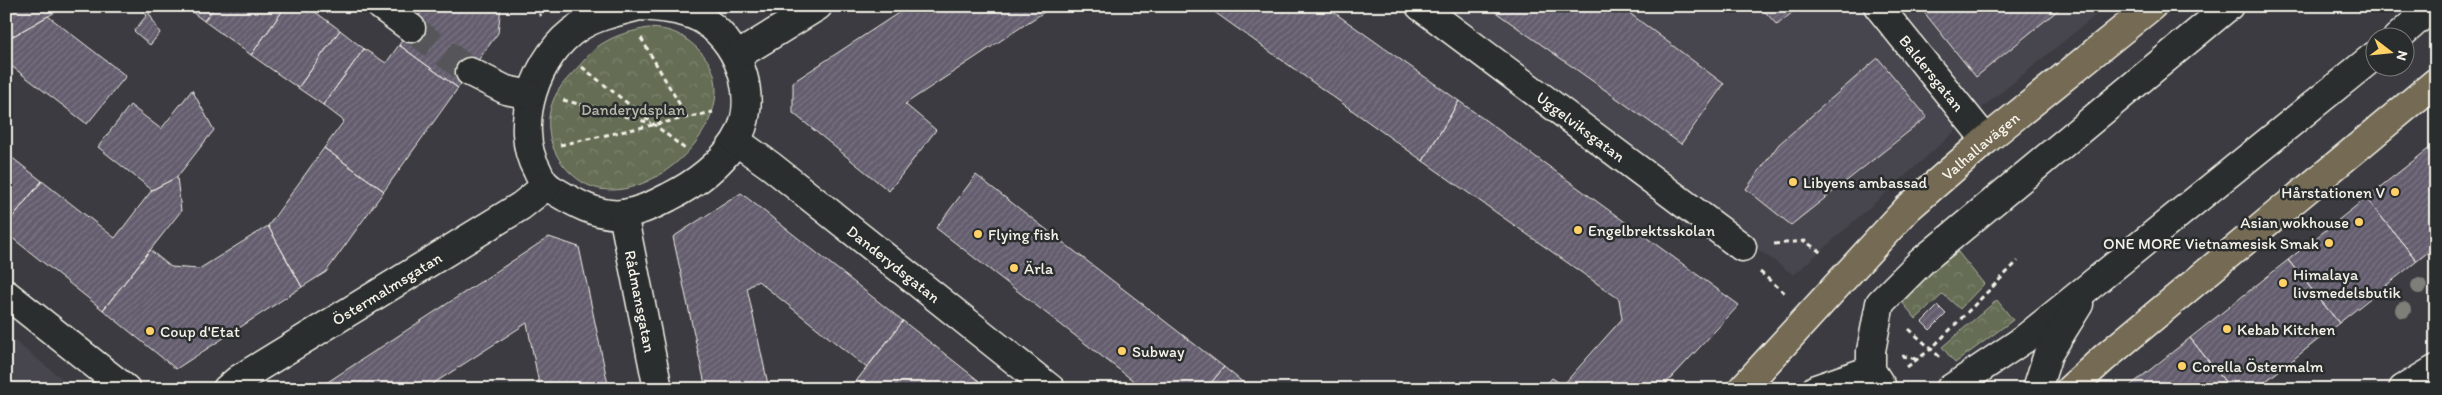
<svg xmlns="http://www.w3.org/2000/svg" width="2442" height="395" viewBox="0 0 2442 395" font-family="Itim,sans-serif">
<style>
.built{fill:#47454e}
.forest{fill:url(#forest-crowns);stroke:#acb09e}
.building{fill:url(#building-hatch);stroke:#f4f1e8}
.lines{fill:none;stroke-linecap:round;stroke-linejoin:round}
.minor-tunnel{stroke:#57565a;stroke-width:28;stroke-dasharray:28 14;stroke-linecap:butt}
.minor-casing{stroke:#f4f1e8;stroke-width:31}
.major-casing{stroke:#f4f1e8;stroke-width:31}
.path{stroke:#f4f1e8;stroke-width:3;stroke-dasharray:5 4;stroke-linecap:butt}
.minor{stroke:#2a2d2e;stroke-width:28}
.major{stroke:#746b52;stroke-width:28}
.tree{fill:#7e7f79}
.poi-dot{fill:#ffd166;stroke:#2a2d2e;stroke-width:2}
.labels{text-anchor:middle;stroke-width:5;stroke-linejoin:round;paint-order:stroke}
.street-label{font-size:16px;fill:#f4f1e8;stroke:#2a2d2e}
.park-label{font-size:16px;fill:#b4b6a6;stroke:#2a2d2e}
.poi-label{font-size:16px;fill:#f4f1e8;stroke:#2a2d2e;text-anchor:start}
</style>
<defs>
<pattern id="forest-crowns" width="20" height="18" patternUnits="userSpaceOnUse" patternTransform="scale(1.25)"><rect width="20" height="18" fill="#656e55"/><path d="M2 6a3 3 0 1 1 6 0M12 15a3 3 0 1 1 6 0" fill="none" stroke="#7c836d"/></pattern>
<pattern id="building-hatch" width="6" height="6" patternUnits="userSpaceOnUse" patternTransform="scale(1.25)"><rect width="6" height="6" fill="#635d6e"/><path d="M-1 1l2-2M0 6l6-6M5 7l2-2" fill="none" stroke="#7a7583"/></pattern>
</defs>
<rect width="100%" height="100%" fill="#3b3b41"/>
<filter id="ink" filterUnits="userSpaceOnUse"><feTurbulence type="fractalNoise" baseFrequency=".02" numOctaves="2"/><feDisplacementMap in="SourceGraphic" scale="10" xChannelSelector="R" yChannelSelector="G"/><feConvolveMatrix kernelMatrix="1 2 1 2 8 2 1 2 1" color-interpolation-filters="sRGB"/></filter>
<g filter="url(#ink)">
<path class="built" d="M1413 6H2107L1971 117 1794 275Z
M6 334 75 389H6Z"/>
<path class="forest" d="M648 28C671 29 681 33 698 49 761 109 644 221 582 182 549 161 537 118 562 85 567 78 574 72 580 65 587 57 595 47 605 42 618 34 633 31 648 28Z
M1958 252 1984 284 1960 309 1943 294 1916 319 1902 302 1938 266Z
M1997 300 2013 320 1955 363 1942 347Z"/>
<path class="building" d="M6 6H66L6 40Z
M136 6H145L160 33 150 45 134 31 147 15Z
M184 6H215L204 21Z
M215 6H286L251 55 204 21Z
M286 6H307L340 30 298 88 251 55Z
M425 6H501L498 33 458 88 399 45Z
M909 6H1053L905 104 936 130 889 191 793 113V82Z
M1206 6H1325L1459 101 1423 161Z
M1487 6H1620L1724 84 1681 144Z
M1760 6H1800L1777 25Z
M1919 6H2063L1976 77Z
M48 16 126 76 87 124 6 62V40Z
M340 30 364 49 323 105 298 88Z
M399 45 458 88 384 191 324 148 344 121 323 105 364 49 386 63Z
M1878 58 1927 117 1791 225 1746 189 1779 144Z
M192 90 214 130 177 177 152 190 98 147 130 105 161 129Z
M1459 101 1739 305 1661 389H1542L1552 378 1563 385 1622 319 1619 299 1423 161Z
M2436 143V246L2417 261 2366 198Z
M324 148 384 191 326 272 302 287 268 226Z
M6 153 42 181 6 225Z
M976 175 1224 367 1206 389H1144L936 228Z
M177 177 181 211 103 310 6 233V225L42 181 115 238 152 190Z
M741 193 903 321 867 368 758 281 747 288 769 389H706L673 237Z
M2366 198 2417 261 2339 323 2288 260Z
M268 226 302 287 176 369 103 310 150 250 171 267 199 269Z
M549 237 579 247 609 389H540L527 323 425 389H317Z
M2288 260 2339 323 2256 389H2231L2190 338Z
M1938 306 1946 314 1930 330 1922 322Z
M903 321 983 384 979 389H902L896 384 893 389H850Z
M2190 338 2231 389H2126Z
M1224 367 1251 389H1206Z"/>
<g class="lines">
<path class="minor-tunnel" d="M411 28 470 72"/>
<g class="minor-casing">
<g id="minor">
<path d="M381 6 411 28"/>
<path d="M639 6C620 11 596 16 579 27 536 54 512 126 537 170 541 179 544 185 553 190 573 202 598 217 623 214 637 212 656 204 669 197 695 184 718 167 735 142 760 104 742 46 706 22 688 9 662 8 641 6"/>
<path id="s1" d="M1420 6 1742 247"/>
<path id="s2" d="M1878 6 1986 140"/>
<path d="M2397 38 2433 6"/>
<path d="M737 56 818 6"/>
<path d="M470 72 506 90 530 95"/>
<path id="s3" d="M736 141 771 166 1051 389"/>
<path id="s4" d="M623 214 658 389"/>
<path d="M6 294 126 389"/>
<path id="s5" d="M227 389 239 379 521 206 546 186"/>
<path d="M1816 389 1871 370"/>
<path d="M1883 389 1871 370V351L1880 303 1921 262 2229 6"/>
<path d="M1950 389 2023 340 2374 56"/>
<path d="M2037 389 2048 354 2079 304"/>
<path d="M2403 389 2436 369"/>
</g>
</g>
<g class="major-casing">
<g id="major">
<path id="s6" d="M1742 389 1908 208 1986 140 2152 6"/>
<path d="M2070 389 2104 358 2436 82"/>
</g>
</g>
<path class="path" d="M534 6 541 16
M641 38 687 117
M582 67 685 149
M563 100 651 123
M560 145 713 112
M1774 244 1805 241 1823 254
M1760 272 1786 294
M1909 329 1941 358
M1902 356 1916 359
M1907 367 1931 349 2018 261"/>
<use href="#minor" class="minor"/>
<use href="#major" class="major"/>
</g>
<g class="tree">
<circle cx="2419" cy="286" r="8"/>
<circle cx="2403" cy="310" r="8"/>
</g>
</g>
<g class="poi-dot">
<circle cx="1793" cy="182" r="5"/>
<circle cx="2395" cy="192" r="5"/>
<circle cx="2359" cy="222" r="5"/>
<circle cx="1578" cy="230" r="5"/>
<circle cx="978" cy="234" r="5"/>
<circle cx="2329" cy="243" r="5"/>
<circle cx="1014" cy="268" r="5"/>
<circle cx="2283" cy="283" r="5"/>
<circle cx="2227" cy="329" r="5"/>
<circle cx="150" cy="331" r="5"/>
<circle cx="1122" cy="351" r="5"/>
<circle cx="2182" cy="366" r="5"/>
</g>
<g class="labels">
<g class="street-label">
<text dy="6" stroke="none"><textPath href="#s2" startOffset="86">Baldersgatan</textPath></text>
<text dy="6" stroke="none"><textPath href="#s1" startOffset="201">Uggelviksgatan</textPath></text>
<text dy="6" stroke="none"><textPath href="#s6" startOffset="341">Valhallavägen</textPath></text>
<text dy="6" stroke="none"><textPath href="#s3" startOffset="200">Danderydsgatan</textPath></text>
<text dy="6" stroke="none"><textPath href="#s5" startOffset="189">Östermalmsgatan</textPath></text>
<text dy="6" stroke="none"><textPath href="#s4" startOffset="89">Rådmansgatan</textPath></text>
</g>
<g class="park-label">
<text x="633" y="115">Danderydsplan</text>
</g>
<g class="poi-label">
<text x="1803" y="188">Libyens ambassad</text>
<text x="2385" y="198" text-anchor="end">Hårstationen V</text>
<text x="2349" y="228" text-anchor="end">Asian wokhouse</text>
<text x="1588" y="236">Engelbrektsskolan</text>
<text x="988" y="240">Flying fish</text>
<text x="2319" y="249" text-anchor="end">ONE MORE Vietnamesisk Smak</text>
<text x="1024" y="274">Ärla</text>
<text x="2293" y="280">Himalaya<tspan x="2293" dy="18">livsmedelsbutik</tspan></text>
<text x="2237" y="335">Kebab Kitchen</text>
<text x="160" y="337">Coup d'Etat</text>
<text x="1132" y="357">Subway</text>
<text x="2192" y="372">Corella Östermalm</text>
</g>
</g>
<rect width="2442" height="395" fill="none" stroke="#2a2d2e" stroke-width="25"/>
<rect x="12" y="12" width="2417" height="370" fill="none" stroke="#f4f1e8" stroke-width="2" filter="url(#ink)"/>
<g transform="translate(2390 52) rotate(106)"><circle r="24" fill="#2a2d2e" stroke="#7b7b78"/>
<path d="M0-4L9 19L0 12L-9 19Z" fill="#ffd166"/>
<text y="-8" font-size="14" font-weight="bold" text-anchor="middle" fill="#f4f1e8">N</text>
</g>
</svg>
